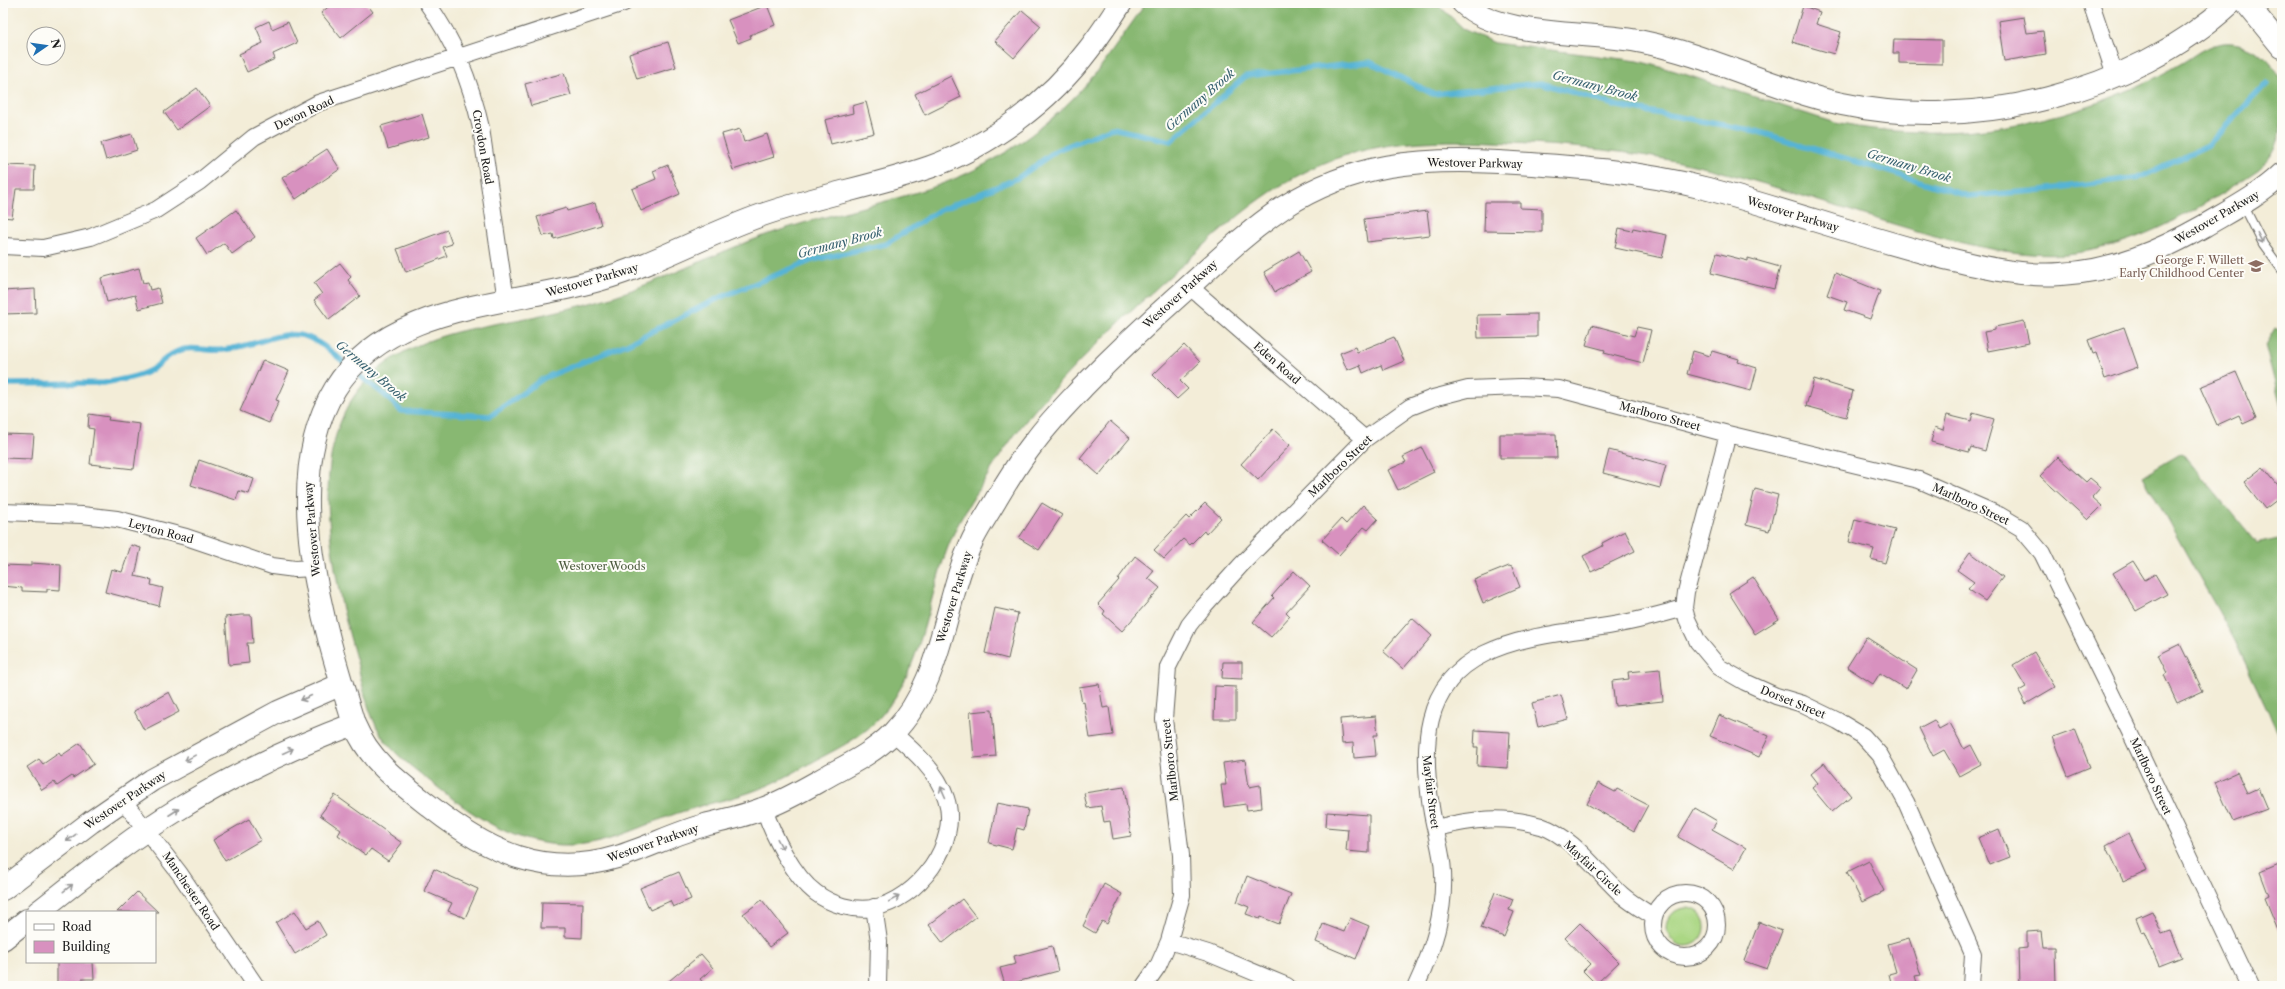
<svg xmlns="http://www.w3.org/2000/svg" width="2285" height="989" viewBox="0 0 2285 989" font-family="'Libre Caslon Text',serif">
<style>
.green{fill:#abd784;stroke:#647a50}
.forest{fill:#88b872;stroke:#526a47}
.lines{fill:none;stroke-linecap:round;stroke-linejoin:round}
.stream{stroke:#56b4d5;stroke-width:5.5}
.building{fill:#d891bf}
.lane-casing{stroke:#67655e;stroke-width:10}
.street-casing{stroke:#67655e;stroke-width:18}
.secondary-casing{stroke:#67655e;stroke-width:24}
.lane{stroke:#fff;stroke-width:8}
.street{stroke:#fff;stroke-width:16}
.secondary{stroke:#fff;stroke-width:22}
.oneway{stroke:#999}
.labels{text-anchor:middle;stroke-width:4;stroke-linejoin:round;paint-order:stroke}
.street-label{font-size:11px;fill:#1c1c1c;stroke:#fdfcf7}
.education-label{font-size:11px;fill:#785e54;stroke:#fdfcf7;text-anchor:end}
.park-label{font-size:11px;fill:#4e5d40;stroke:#fdfcf7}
.water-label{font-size:12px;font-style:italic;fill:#36606f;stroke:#fdfcf7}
</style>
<rect width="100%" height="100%" fill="#fdfcf7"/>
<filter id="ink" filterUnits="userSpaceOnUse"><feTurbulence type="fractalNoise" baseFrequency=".025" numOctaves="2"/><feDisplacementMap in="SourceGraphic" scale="8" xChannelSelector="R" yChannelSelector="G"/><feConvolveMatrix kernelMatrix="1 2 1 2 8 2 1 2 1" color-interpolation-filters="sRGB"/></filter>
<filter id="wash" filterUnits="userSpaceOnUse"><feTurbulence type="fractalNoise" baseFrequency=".012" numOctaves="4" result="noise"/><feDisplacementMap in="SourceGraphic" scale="16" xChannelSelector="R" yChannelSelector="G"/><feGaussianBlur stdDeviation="0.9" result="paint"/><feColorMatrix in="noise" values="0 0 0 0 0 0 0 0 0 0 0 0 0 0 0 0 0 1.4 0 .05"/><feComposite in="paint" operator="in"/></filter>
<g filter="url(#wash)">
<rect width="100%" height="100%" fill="#f3edd8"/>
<path class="green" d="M1667 927a19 19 0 1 1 38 0a19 19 0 1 1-38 0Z"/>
<path class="forest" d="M1146 3H1436L1465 30 1495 43 1638 61 1675 71 1835 123C1936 143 2040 130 2134 88 2151 80 2167 72 2182 63 2195 55 2208 44 2223 43 2248 41 2273 58 2281 82 2284 88 2282 97 2282 103 2282 130 2281 149 2259 169 2201 208 2138 247 2067 254 1999 260 1907 228 1842 208 1791 193 1741 175 1689 164 1631 151 1572 146 1513 143 1442 139 1370 138 1305 172 1257 196 1218 233 1179 268 1126 315 1073 364 1028 418 1009 441 993 466 978 491 968 506 959 521 952 537 927 595 924 669 880 717 864 735 843 746 822 757 801 768 781 781 759 789 737 798 713 802 691 809 651 820 615 843 573 845 515 847 474 816 431 782 412 767 392 753 380 733 368 713 363 688 358 666 350 637 342 609 337 580 325 512 317 431 369 378 413 334 475 328 532 317 550 313 567 309 584 305 648 289 704 257 766 235 822 215 881 205 936 186 1002 163 1064 117 1105 61 1119 42 1132 22 1146 3Z
M2275 328 2282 332V410L2265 345Z
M2182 453 2257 544 2282 538V742L2235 641 2143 476Z"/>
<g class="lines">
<path class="stream" d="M355 372 385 395 401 411 490 416 544 378 627 344 719 298 813 260 886 244 938 211 1018 178 1057 150 1112 128 1171 141 1246 76 1370 62 1433 94 1541 83 1618 106 1756 131 1968 196 2034 191 2141 177 2208 145 2267 83
M3 384 104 383C119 380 137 378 151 370 161 364 167 355 178 351 192 345 209 352 223 350 287 340 292 313 349 367"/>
</g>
<g id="blocks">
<path class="building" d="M333 3H366L373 12 341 38 321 13Z
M767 5 775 25 750 35 751 38 738 43 728 20Z
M1803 6 1820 12 1816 24 1841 32 1834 54 1792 42Z
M1022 10 1041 26 1014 58 995 41Z
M2024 17 2027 33 2043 31 2046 54 2004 61 1998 21Z
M269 21 272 29 288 22 297 43 273 54 275 59 247 72 239 54 263 43 256 27Z
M1894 39 1942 40V64L1899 63V53H1893Z
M668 42 676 67 637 79 629 54Z
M564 73 571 95 531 106 525 84Z
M951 76 961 97 925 115 915 94Z
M197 88 210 106 177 130 164 112Z
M866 102 874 133 831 144 825 120 853 113 852 106Z
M422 114 429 137 388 149 381 126Z
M740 129 744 142 767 134 774 157 733 170 722 134Z
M132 134 137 150 106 160 101 143Z
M327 149 340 169 296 199 282 178Z
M3 165 35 166 34 189H16L12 218 3 217Z
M668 165 680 194 641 211 632 189 656 179 653 171Z
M1485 202H1520V208L1542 209V232L1484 231Z
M595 203 601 225 554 239 553 234 543 236 537 217 566 208 567 211Z
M236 210 255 237 232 254 224 243 207 255 196 238Z
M1427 211 1430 235 1367 242 1364 219Z
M1619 228 1632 231 1633 228 1667 235 1662 258 1615 248Z
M447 230 452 244 443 247 447 256 406 272 397 249Z
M1299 251 1311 272 1275 292 1264 272Z
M1717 253 1748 261V258L1780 267 1774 289 1711 273Z
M340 263 351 277 348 280 360 296 329 320 314 300 322 294 314 283Z
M139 268 143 283 148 282 150 290 158 288 162 303 139 309 135 295 107 302 101 278Z
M1835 273 1880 291 1870 319 1844 310 1847 302 1827 295Z
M35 289 36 313 3 314V291Z
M1537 314V337L1478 338 1477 315Z
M2024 321 2029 343 1988 351 1984 332 1995 330V327Z
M1592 325 1634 336 1637 327 1651 330 1643 363 1604 353 1605 350 1586 345Z
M2124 327 2138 367 2105 379 2096 353 2093 354 2088 340Z
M1394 337 1404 361 1383 370 1381 365 1363 373 1360 365 1347 370 1340 353 1355 347 1357 352Z
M1184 345 1200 362 1180 381 1188 389 1177 399 1153 375Z
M1693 351 1710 356 1712 351 1739 359 1738 362 1757 368 1751 391 1687 374Z
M263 360 289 371 276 400 279 401 269 423 240 411Z
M2236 372 2256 418 2243 424 2239 415 2217 425 2200 387Z
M1814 379 1853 391 1846 417 1806 406Z
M1973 413 1994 419 1985 451 1971 447 1969 452 1931 442 1935 427 1943 430 1947 415 1971 421Z
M89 414 109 417 108 420 140 424 134 469 90 464 94 429 88 428Z
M1110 421 1130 438 1099 475 1080 458Z
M1273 429 1290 445 1258 480 1241 464Z
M3 434 34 435 32 459 3 458Z
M1500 434H1556L1557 458H1500Z
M1422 448 1434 472 1398 490 1388 470 1406 462 1403 457Z
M1609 450 1666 465 1660 488 1603 473Z
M2058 457 2086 482 2090 478 2101 487 2092 497 2102 506 2088 520 2040 476Z
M199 460 254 479 249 494 239 491 236 500 191 485Z
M2263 467 2282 490V496L2265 509 2244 482Z
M1755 489 1778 495 1769 531 1746 525Z
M1042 503 1062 515 1039 550 1019 538Z
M1205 503 1221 518 1206 534 1204 531 1190 545 1183 539 1164 559 1154 550 1186 516 1189 519Z
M1363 505 1378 519 1368 530 1364 527 1339 555 1322 540 1341 519 1346 524Z
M1855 519 1895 530 1885 563 1871 559 1874 549 1849 542Z
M1625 531 1635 551 1591 572 1583 556 1603 546 1602 543Z
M131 545 141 548 135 576 152 580 151 585 163 588 159 606 105 592 111 569 122 572Z
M1970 552 2003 577 1985 601 1968 589 1974 582 1957 570Z
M1135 556 1154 571 1148 578 1160 588 1122 631 1103 614 1105 611 1098 604 1119 580 1118 579Z
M2133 561 2145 580 2155 574 2167 594 2136 611 2113 573Z
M31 563 61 565 60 590 47 589V592L22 591V588L3 586V565L31 566Z
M1509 566 1512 567 1520 587 1483 603 1474 580Z
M1294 571 1310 586 1286 612 1290 616 1271 637 1253 622 1274 598 1272 596Z
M1753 577 1779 619 1755 634 1729 593Z
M995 608 1018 613 1008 659 985 653Z
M241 615H251L253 643H247L249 663 229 665 225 617Z
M1412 618 1432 636 1403 669 1383 651Z
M1866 637 1917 670 1906 689 1880 673 1873 684 1847 667Z
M2180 644 2203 691 2177 703 2164 675 2167 673 2158 655Z
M2034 652 2055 687 2026 704 2019 691 2026 687 2013 665Z
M1223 662H1242V679L1222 678Z
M1660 669 1663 701 1615 706 1612 681 1629 679 1628 672Z
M1099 684 1103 708 1109 707 1113 735 1090 738 1084 702 1082 703 1079 687Z
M1215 686 1236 687V719H1214Z
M169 692 179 712 144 730 134 711Z
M1561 695 1568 719 1538 727 1532 703Z
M992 710 996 756 974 758 970 712Z
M1719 715 1769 736 1759 757 1710 736Z
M1376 716 1378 735H1374L1376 756 1354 758 1353 743 1342 744 1340 719Z
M1934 720 1939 729 1950 723 1964 749 1971 745 1981 764 1959 776 1944 750 1933 756 1919 728Z
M2075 729 2090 767 2068 776 2053 737Z
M1475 730 1510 732 1508 768 1477 766 1478 747H1474Z
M80 743 94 764 73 778 72 776 57 786 54 782 42 790 27 767 39 759 43 764 59 753 61 756Z
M1245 760 1249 787 1260 785 1262 808 1247 810 1246 804 1224 807 1221 785H1226L1223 763Z
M1824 763 1851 796 1832 812 1812 788 1818 783 1811 774Z
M2237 772 2247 793 2258 788 2267 809 2233 822 2215 782Z
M1598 783 1615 792 1617 789 1648 805 1634 831 1587 804Z
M1124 787 1131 836 1113 839 1110 821 1104 822 1101 806 1087 808 1084 793Z
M335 795 402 843 388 861 371 849 366 855 338 835 341 830 320 815Z
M997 803 1028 809 1024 830 1017 828 1012 849 989 843Z
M1695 808 1717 821 1712 829 1746 848 1734 869 1678 837Z
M1327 812 1369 815V853L1346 851 1348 829 1326 827Z
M249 819 261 840 225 861 213 840Z
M1999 829 2010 857 1989 865 1978 838Z
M2129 833 2147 870 2123 881 2106 845Z
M1869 861 1884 891 1862 902 1847 872Z
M2279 864 2282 872 2281 937 2265 898 2269 896 2260 872Z
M434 869 478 889 465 918 448 911 452 903 424 891Z
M679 872 691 899 673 907 670 901 650 910 640 888Z
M1247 876 1291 894 1279 924 1261 917 1260 919 1246 914 1249 907 1237 902Z
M1104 884 1122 894 1107 924 1102 921 1095 933 1083 926Z
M137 892 158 912H117Z
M1495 892 1513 899 1509 910 1514 912 1504 937 1481 928Z
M962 899 976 917 943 943 929 925Z
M762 900 788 933 769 947 743 914Z
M542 902 583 903 582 938 565 937V928H541Z
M295 911 306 928 318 921 326 935 295 954 276 923Z
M2152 911 2162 934 2171 931 2182 957 2159 966 2145 932 2142 933 2136 918Z
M1350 918 1369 926 1356 959 1316 942 1323 924 1344 932Z
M1759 922 1782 931 1767 969 1744 961Z
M1580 923 1619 962 1596 984 1583 971 1590 964 1565 938Z
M2041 931 2043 947H2055L2056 986H2019L2018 949 2027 948V932Z
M1909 938 1921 975 1915 976 1918 986H1892L1889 974 1896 972 1888 944Z
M1052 946 1058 971 1005 985 1000 968 1016 964 1014 956Z
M701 954 713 968 700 979 706 986H663Z
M57 962H93L94 979H82L83 986H57Z"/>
</g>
</g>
<g filter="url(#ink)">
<use href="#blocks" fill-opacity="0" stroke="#67655e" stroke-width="1"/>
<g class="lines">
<g class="lane-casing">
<path id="lane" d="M2243 204 2263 244 2282 270"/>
</g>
<g class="street-casing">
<path id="street" d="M427 3C454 40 471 83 481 128L506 301
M2091 3 2115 75
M3 246 43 248 91 237 156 210 199 182 254 137 318 103 624 3
M1189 286 1365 439
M1728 434 1686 592 1684 608 1687 619 1698 642 1719 667 1745 682 1776 696 1803 704 1838 721 1863 736 1880 755 1906 802 1973 954 1971 986
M3 512 82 515 117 519 186 537 272 566 295 569 315 568
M122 799 180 874 256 986
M764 809C773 835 793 876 816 893 832 905 853 911 873 908 918 900 961 843 946 798 937 771 914 751 893 733
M1436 828C1472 819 1504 815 1541 826 1572 836 1598 873 1622 895 1631 903 1643 910 1654 917
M1653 925a32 32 0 1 1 64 0a32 32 0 1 1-64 0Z
M874 907 879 941 878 986
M1169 941 1208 953 1287 986
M1144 986 1158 966 1169 941 1182 895 1181 855 1164 719 1168 667 1189 625 1204 606 1241 565 1365 439 1410 407 1433 398 1468 389 1521 387 1559 389 1728 434 1919 480 1999 515 2021 528 2042 553 2130 732 2250 986
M1416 986C1433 950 1445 913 1443 872 1442 850 1434 829 1431 807 1422 748 1422 684 1484 654 1521 636 1561 633 1601 627 1630 623 1656 616 1684 608"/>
</g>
<g class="secondary-casing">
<path id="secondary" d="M1121 3C1111 18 1101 34 1089 49 1050 101 992 145 930 167 875 186 817 196 762 215 707 234 656 264 599 280 511 306 388 302 335 389 278 482 324 627 354 724 370 762 400 783 432 808 488 852 545 879 617 857 647 848 675 833 705 825 724 820 744 816 762 809 788 800 811 785 835 772 856 761 876 750 893 733 944 681 943 601 973 539 980 525 989 512 997 498 1009 478 1021 458 1036 440 1050 421 1067 404 1083 387 1116 353 1150 321 1185 290 1217 261 1248 231 1284 207 1353 163 1419 158 1498 162 1569 166 1639 171 1708 189 1787 210 1865 238 1945 258 1983 267 2021 277 2061 274 2114 271 2158 252 2204 226 2231 210 2259 196 2282 174
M1463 3C1500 39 1593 31 1643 42 1711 56 1774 89 1842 104 1972 132 2132 94 2231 3
M2246 3 2282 47
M3 889 91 822 152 780 278 712 342 684
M38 912C83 877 128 840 177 810 233 775 293 747 354 724
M3 939 27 920"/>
</g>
<use href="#lane" class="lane"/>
<use href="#street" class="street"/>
<use href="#secondary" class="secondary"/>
</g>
<defs><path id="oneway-shaft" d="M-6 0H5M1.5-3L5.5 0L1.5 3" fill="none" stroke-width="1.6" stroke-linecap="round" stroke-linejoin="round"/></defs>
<g class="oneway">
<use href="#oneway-shaft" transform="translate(2260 238) rotate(63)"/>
<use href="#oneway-shaft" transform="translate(306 698) rotate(156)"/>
<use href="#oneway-shaft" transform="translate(288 751) rotate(-25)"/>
<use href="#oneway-shaft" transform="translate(190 758) rotate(151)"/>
<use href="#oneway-shaft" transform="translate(943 792) rotate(-114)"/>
<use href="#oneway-shaft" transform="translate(174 812) rotate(-33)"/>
<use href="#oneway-shaft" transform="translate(71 838) rotate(143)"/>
<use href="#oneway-shaft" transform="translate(780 844) rotate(62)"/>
<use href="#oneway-shaft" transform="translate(68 888) rotate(-38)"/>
<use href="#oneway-shaft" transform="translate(894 899) rotate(-28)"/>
</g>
</g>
<defs>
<g id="school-bare" transform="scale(1.2)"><path d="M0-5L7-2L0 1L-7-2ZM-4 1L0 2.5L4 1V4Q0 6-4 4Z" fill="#8d6e63" stroke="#fdfcf7" stroke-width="2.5" paint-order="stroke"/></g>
</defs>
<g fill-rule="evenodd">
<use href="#school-bare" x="2256" y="266"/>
</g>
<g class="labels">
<g class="street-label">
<text transform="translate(304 113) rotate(-25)" y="4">Devon Road</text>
<text transform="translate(483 147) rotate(80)" y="4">Croydon Road</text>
<text transform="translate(1475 163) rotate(1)" y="4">Westover Parkway</text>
<text transform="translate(1793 214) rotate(17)" y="4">Westover Parkway</text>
<text transform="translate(2217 217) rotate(-30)" y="4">Westover Parkway</text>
<text transform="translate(592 280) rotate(-16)" y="4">Westover Parkway</text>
<text transform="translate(1180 294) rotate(-42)" y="4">Westover Parkway</text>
<text transform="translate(1277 363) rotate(41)" y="4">Eden Road</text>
<text transform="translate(1660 416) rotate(15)" y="4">Marlboro Street</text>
<text transform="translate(1340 466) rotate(-44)" y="4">Marlboro Street</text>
<text transform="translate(1971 504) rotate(25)" y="4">Marlboro Street</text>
<text transform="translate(312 529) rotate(-95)" y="4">Westover Parkway</text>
<text transform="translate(161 531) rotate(15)" y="4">Leyton Road</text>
<text transform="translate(954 597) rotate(-73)" y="4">Westover Parkway</text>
<text transform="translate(1793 702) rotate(22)" y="4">Dorset Street</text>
<text transform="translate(1170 760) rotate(-96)" y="4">Marlboro Street</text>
<text transform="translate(2151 776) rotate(65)" y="4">Marlboro Street</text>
<text transform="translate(1431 792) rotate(83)" y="4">Mayfair Street</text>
<text transform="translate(125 800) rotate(-34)" y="4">Westover Parkway</text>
<text transform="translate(653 843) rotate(-19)" y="4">Westover Parkway</text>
<text transform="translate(1593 868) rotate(43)" y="4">Mayfair Circle</text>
<text transform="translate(191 891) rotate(56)" y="4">Manchester Road</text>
</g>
<g class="education-label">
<text x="2244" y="264">George F. Willett<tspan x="2244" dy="13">Early Childhood Center</tspan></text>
</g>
<g class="park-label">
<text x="602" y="570">Westover Woods</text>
</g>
<g class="water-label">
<text transform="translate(1595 86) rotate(15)" y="4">Germany Brook</text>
<text transform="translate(1200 100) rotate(-41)" y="4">Germany Brook</text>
<text transform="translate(1909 166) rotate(17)" y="4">Germany Brook</text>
<text transform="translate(840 243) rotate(-15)" y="4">Germany Brook</text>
<text transform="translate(371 371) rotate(40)" y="4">Germany Brook</text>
</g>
</g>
<rect width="2285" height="989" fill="none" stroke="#fdfcf7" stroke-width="16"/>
<rect x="26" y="911" width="130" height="52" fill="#fdfcf7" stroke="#a3a29f"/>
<rect x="34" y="924" width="20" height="6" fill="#ffffff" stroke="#a3a29f"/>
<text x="62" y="931" font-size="12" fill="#1c1c1c">Road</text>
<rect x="34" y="941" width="20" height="12" fill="#d891bf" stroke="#a3a29f"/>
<text x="62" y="951" font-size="12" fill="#1c1c1c">Building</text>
<g transform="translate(46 46) rotate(77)"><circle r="19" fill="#fdfcf7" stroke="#a3a29f"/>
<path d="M0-3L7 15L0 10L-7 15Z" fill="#1f6fb2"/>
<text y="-6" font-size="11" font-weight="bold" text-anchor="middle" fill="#1c1c1c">N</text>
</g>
</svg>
